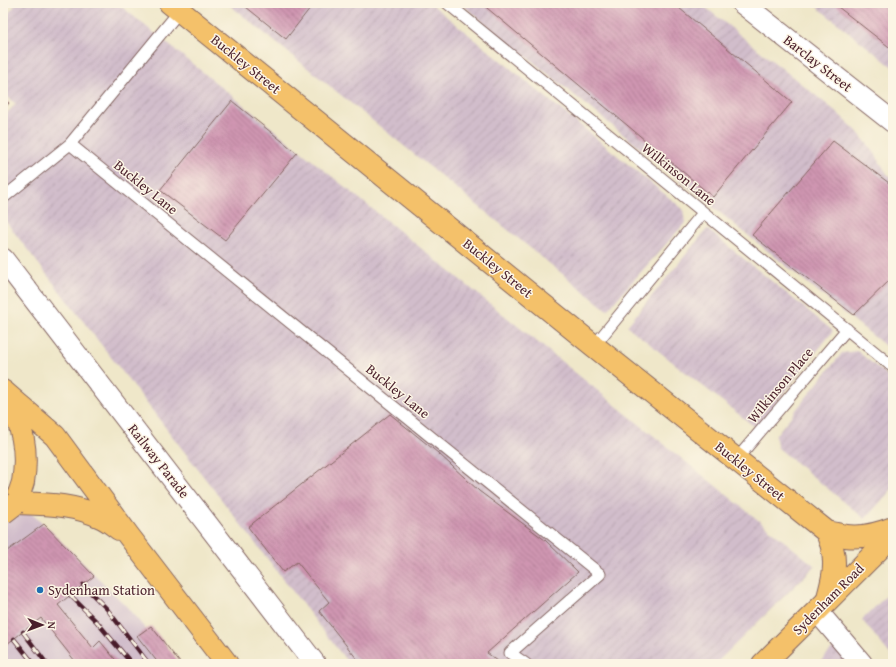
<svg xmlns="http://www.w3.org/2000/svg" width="896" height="667" viewBox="0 0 896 667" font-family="'Gentium Book Plus',serif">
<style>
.industrial{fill:url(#industrial-furrows)}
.railway{fill:#d1bdcb}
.building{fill:url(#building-back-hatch)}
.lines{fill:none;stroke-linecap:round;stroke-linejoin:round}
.service-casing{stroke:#846562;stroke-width:13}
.minor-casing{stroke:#846562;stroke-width:23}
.primary-casing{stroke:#846562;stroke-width:24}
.service{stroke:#fff;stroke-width:11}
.minor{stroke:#fff;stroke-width:21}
.primary{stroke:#f4c16b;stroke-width:22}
.rail-casing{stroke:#4a1f2b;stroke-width:4.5}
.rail{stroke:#fcf5e5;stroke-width:3;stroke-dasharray:9;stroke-linecap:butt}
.primary-bridge-casing{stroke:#846562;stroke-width:24;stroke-linecap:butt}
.primary-bridge{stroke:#f4c16b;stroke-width:22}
.poi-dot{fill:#1f6fb2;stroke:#fcf5e5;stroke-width:1.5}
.labels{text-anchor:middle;stroke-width:3;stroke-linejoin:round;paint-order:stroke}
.street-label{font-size:14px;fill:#4a1f2b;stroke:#fcf5e5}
.poi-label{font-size:14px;fill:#4a1f2b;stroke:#fcf5e5;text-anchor:start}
</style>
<defs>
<pattern id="industrial-furrows" width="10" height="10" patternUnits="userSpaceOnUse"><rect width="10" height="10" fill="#d1bdcb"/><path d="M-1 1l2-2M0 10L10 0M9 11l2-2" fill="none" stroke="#b5a2ae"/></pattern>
<pattern id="building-back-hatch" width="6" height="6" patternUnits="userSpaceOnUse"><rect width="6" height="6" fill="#cf95b1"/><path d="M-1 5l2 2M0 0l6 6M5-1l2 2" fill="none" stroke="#aa7990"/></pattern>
</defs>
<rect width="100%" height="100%" fill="#fcf5e5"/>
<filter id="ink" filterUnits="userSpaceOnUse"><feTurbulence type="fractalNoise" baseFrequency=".025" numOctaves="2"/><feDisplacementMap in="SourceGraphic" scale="8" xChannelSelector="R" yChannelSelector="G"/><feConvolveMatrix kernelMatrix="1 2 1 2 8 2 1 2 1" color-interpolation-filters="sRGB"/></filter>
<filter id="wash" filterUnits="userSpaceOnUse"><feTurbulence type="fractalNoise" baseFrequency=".012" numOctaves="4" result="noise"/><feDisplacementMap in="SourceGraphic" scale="16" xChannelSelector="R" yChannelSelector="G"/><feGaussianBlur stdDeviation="0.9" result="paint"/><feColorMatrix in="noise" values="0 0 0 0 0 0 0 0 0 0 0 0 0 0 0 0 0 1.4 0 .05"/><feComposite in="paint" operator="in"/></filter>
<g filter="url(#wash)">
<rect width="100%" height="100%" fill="#efe7c9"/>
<path class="industrial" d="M17 3H117L815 566 715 664H349L3 218V117L16 104 3 93V20Z
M227 3H430L683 209 685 223 607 310Z
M460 3H700L834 110 856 130 874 152 887 174 893 178V352Z
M812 3H893V67L890 65Z
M707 229 833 331 756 428 627 326Z
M857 351 893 380V488L865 519 778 448 775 436 842 353Z
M893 589V658L862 620Z
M835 646 850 664H818Z"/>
<path class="railway" d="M3 489 49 529 128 608 174 664H3Z"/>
<g id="blocks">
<path class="building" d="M241 3H314L286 39Z
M481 3H673L792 102 713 197Z
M833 3H893V50Z
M3 99 9 103 3 110Z
M232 101 297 153 225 240 160 190Z
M833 141 893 186V277L854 315 752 235Z
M390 414 438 453 479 491 545 540 578 572 487 653 502 664H361L319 611 329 602 297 562 283 572 248 527Z
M44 524 94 576 58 605 93 648 100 641 119 664H72L75 661 41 618 3 647V554Z
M151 626 181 664H159L137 636Z"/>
</g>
</g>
<g filter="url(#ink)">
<use href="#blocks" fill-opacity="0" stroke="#846562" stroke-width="1"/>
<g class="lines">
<g class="service-casing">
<path id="service" d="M447 3 893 367
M70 144 600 574 510 653 526 664
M3 198 70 144 182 8
M594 346 703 213
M736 460 847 329"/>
</g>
<g class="minor-casing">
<path id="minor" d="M742 3 893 122
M3 259 315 664
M817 611 862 664"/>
</g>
<g class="primary-casing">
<path id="primary" d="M170 3 594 346 827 532C833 533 839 535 846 536 862 538 878 534 893 528
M3 391 55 436 128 535 227 664
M6 398C23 422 28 453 23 482 21 489 18 496 16 503 46 504 76 504 103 518 109 521 113 525 119 529
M827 532C828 537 831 542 832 547 837 566 832 583 827 601
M763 664 826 602 893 535"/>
</g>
<use href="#service" class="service"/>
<use href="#minor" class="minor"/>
<use href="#primary" class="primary"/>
<g class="rail-casing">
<path id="rail" d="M83 585 107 609 149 664
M70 595 97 622 132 664
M23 632 47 664
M14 639 34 664"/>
</g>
<use href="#rail" class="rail"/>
<g class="primary-bridge-casing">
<path id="primary-bridge" d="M3 513 16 503"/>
</g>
<use href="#primary-bridge" class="primary-bridge"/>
</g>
</g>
<circle class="poi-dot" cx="40" cy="590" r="4"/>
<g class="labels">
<g class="street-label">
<text transform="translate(818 63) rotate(38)" y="5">Barclay Street</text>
<text transform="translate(246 64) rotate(39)" y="5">Buckley Street</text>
<text transform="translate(679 174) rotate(39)" y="5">Wilkinson Lane</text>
<text transform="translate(146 187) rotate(39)" y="5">Buckley Lane</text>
<text transform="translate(498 268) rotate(39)" y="5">Buckley Street</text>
<text transform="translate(780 385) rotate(-50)" y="5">Wilkinson Place</text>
<text transform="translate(398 391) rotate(39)" y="5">Buckley Lane</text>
<text transform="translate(159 461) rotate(52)" y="5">Railway Parade</text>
<text transform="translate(750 471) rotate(39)" y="5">Buckley Street</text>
<text transform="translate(828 599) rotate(-45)" y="5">Sydenham Road</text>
</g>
<g class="poi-label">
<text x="48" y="595">Sydenham Station</text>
</g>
</g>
<rect width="896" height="667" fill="none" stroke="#fcf5e5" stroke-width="16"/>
<g transform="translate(42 625) rotate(91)" stroke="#fcf5e5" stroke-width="3" paint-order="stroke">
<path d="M0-3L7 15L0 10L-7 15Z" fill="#4a1f2b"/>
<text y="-6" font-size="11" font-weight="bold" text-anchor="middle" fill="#4a1f2b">N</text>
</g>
</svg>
